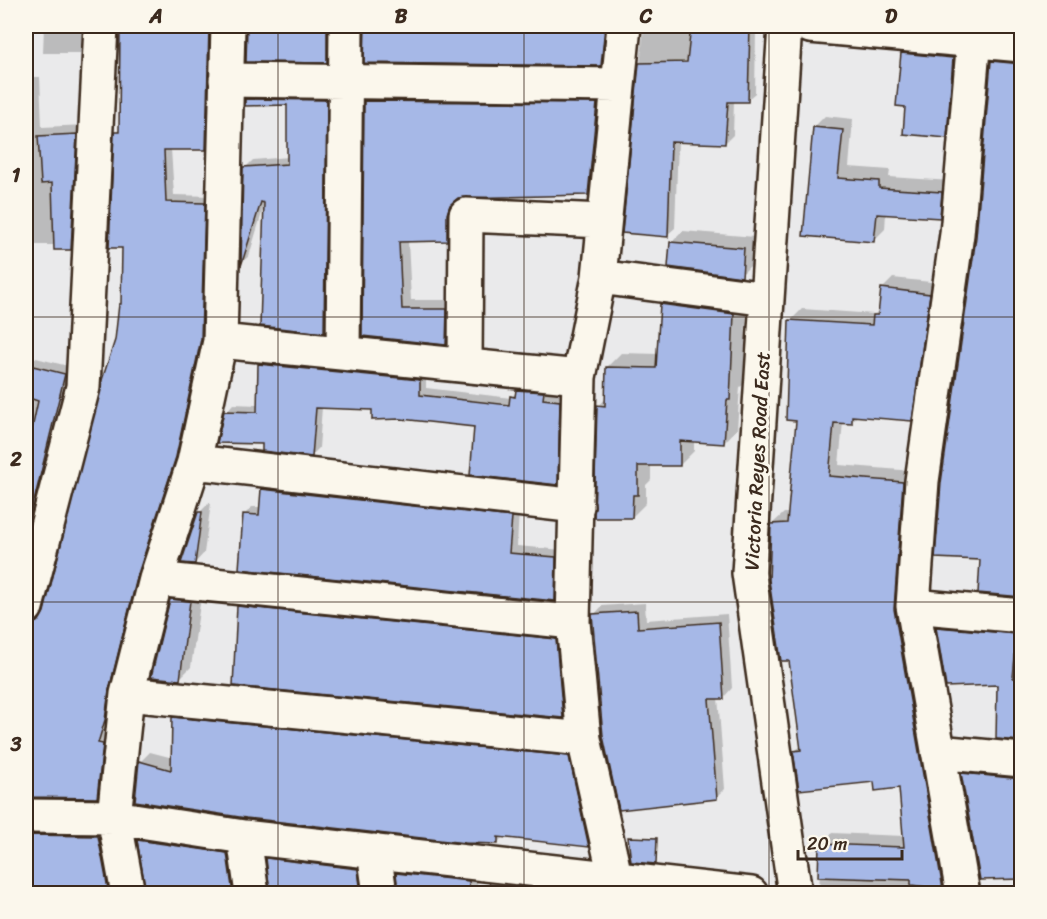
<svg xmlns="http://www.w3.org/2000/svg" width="1047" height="919" viewBox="0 0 1047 919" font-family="Sriracha,sans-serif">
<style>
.shadow{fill:#0003}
.building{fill:#a6b8e7;stroke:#3b2a1e;stroke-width:1.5}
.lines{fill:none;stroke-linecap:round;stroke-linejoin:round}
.minor-casing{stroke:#3b2a1e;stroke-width:38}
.minor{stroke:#fbf7ec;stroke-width:33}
.grid{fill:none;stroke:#3b2a1e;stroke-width:1.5;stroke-opacity:0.55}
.labels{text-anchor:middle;stroke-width:6;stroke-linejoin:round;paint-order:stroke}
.street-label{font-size:20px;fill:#3b2a1e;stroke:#fbf7ec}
.neatline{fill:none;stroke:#3b2a1e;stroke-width:2}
.grid-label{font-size:20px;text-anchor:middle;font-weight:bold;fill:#3b2a1e}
</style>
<rect width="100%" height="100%" fill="#eaeaeb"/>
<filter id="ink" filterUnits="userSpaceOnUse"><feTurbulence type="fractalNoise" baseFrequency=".0167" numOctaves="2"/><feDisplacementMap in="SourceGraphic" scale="12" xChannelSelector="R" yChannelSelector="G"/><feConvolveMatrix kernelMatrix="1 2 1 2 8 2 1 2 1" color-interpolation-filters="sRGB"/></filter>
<g filter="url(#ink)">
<path class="shadow" d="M44 26H89L88 45 80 53H43Z
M119 26H216L213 140 205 148 171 149 174 195 212 196 208 330 183 448 105 735 110 736 104 789 97 797 26 798V663L33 635 26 633V616L39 618 43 616 117 340 120 305 123 302 124 246 116 133 121 128Z
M246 26H336L334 53 326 61 247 60Z
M364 26H613L608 57 601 65 366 62Z
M644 26H727L756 29 755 93 747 100 734 101 733 135 725 143 678 141 675 228 667 235 624 232Z
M913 43 963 48 956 126 946 136 907 105 903 54Z
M1002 52 1022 53V596L981 559 977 237 992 62Z
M26 77H40L42 127 86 125 81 238 70 248 56 245H26Z
M255 91 334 92 332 323 324 331 264 206 249 256 242 262 245 168 253 160 289 157V103L246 100Z
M375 92 606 95 597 184 588 193 458 197 456 230 446 239 408 241 411 300H455V334L446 343 363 335 366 101Z
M825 116 853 119 849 167 890 170 889 177 952 181 950 205 939 216 886 213 885 229 874 240 804 234 814 127Z
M683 231 755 237 753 263 741 275 671 243Z
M893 278 940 283 922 409 911 420 859 415 851 422H843L839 465 913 471 954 879 943 890H922V894H819L821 844 832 833 904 836 900 787 795 751 802 745 772 524 784 513H790L798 419 791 320 802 309 875 314 880 309 882 289Z
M675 291 747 300 743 385 740 387 737 429 724 443 694 440V451L680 465 651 464V480L646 485V503L632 517 599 406 607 397V367L621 353 659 354 661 305Z
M26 341H29L28 356 72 367 26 552Z
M267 357 426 373V388L511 398 525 383 550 386 549 392 566 394 564 476 557 483 476 426 374 408 322 407 319 448 312 455 264 443 226 412 233 404 258 405 260 364Z
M270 481 519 510 517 546 563 550 562 592 554 600 244 515 252 507H261L262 489Z
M209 503H211L204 553 195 563 199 513Z
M184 588 202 590 191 667 179 679 172 600Z
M247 599 564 631 571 708 563 717 239 607Z
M645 603 646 620 727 614 732 688 724 697H718L725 789 716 798 594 615 602 606Z
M947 618 1022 622V740L999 684 937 627Z
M184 708 578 747 598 835 588 845 504 836 497 843 247 817 140 762 150 752 173 758 174 718Z
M973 764 1022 767V877L963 774Z
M26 825 106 828 119 894H30V887H26Z
M146 832 235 846 243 894H146L139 840Z
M275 851 365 861 371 894H270L267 859Z
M405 866 476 874 478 888 472 894H399L398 874Z"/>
<path class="building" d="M134 26H209L206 150H164L166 202 205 203 201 339 176 457 138 574 109 690 105 720 98 743 103 744 97 798 26 797V657L32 635 26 633 29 625 39 621 44 612 102 380 115 340 119 304H121L122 248H109L114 132H119L120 29H134Z
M247 26H327V63L246 62Z
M365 26H486V29L605 26 601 66 364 63Z
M691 26H750L748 102H728L725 144 671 142 668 237 622 233 639 63 687 62Z
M901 53 953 58 947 138 903 134 905 107 896 106Z
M991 61 1022 64V597L978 593 980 560 935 558 941 483 976 237Z
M245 99 327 100 324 333 260 326 264 203 261 202 241 266 243 167 287 164V105L245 106Z
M364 101 597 103 588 195 458 198 450 205 447 214V241L399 242 402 309H447L446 345 362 336Z
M813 127 843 130 838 178 879 181V188L942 192 940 218 877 214 874 242 803 236Z
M77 134 71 250H54L52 183 41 184 38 136Z
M670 242 744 248 742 277 668 267Z
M881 288 930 294 912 421 852 416V424L834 423 829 476 903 482 894 609 943 889 911 885V880L818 877 819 844 904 847 899 788 875 791 874 782 799 790 793 751 801 750 789 661H781L769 580 771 524 787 523 796 421 786 420 789 320 872 325 873 315H878Z
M660 304 734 314 730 400H727L724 444 680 441V466H638V495H633L632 518H594L597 405 605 406 606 367 656 368Z
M258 364 420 380V395L509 405 510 396 515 397 516 390 544 392 543 399 560 401 558 485 470 475 474 427 401 419 372 420V410L316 408 312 457 262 451V444L217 443 224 411 257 412Z
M33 366 65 374 26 534V457L38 401 26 397V394Z
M261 489 512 517 509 553 556 557 555 601 239 569 243 514 259 515Z
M198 512H202L195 564 181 563Z
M170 599 190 601 180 680 151 677Z
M237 606 556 639 563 718 233 686Z
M637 611 638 628 719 622 724 699H709L717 799 619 810 603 736 592 614Z
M936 627 1017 634 1013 678H1022V741L996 739 997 685 946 687Z
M172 717 569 756 589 847 498 837V844L465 843 246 818 135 801 139 761 171 770Z
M961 773 1022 779V879L980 880Z
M26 835 98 836 109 894H26Z
M628 837 657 838 656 864 631 862Z
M137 840 227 853 233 894H146Z
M266 858 358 869 361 894H270Z
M396 873 469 881 470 894H398Z"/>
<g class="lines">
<g class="minor-casing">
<path id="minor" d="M785 26 749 573 795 894
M810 26 1022 45
M226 80 618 85
M599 277 767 299
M220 341 579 377
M343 353 346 26
M465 365 466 215 604 221
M194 462 577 506
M156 579 573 622
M913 606 1022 616
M26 607 83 387 101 26
M127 694 584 739
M938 752 1022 760
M26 816 114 817 244 837 751 894
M244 837 252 894
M374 851 380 894
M128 894 114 817 127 694 156 579 194 462 220 341 228 26
M619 894 584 739 573 622 579 377 599 277 624 26
M963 894 913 606 922 481 957 234 975 26"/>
</g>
<use href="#minor" class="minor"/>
</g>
</g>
<path class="grid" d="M278 26V894M524 26V894M769 26V894M26 317H1022M26 602H1022"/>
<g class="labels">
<g class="street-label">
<text transform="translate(757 461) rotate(-87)" y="7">Victoria Reyes Road East</text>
</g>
</g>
<rect width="1047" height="919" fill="none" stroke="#fbf7ec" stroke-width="66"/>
<path d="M798 850v9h104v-9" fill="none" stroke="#3b2a1e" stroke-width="3"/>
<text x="807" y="850" font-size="18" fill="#3b2a1e" stroke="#fbf7ec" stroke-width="4.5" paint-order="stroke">20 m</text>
<rect x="33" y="33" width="981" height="853" class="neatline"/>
<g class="grid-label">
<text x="156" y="23">A</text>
<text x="401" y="23">B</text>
<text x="646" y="23">C</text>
<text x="891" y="23">D</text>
<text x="16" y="182">1</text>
<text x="16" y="466">2</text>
<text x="16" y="751">3</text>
</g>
</svg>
